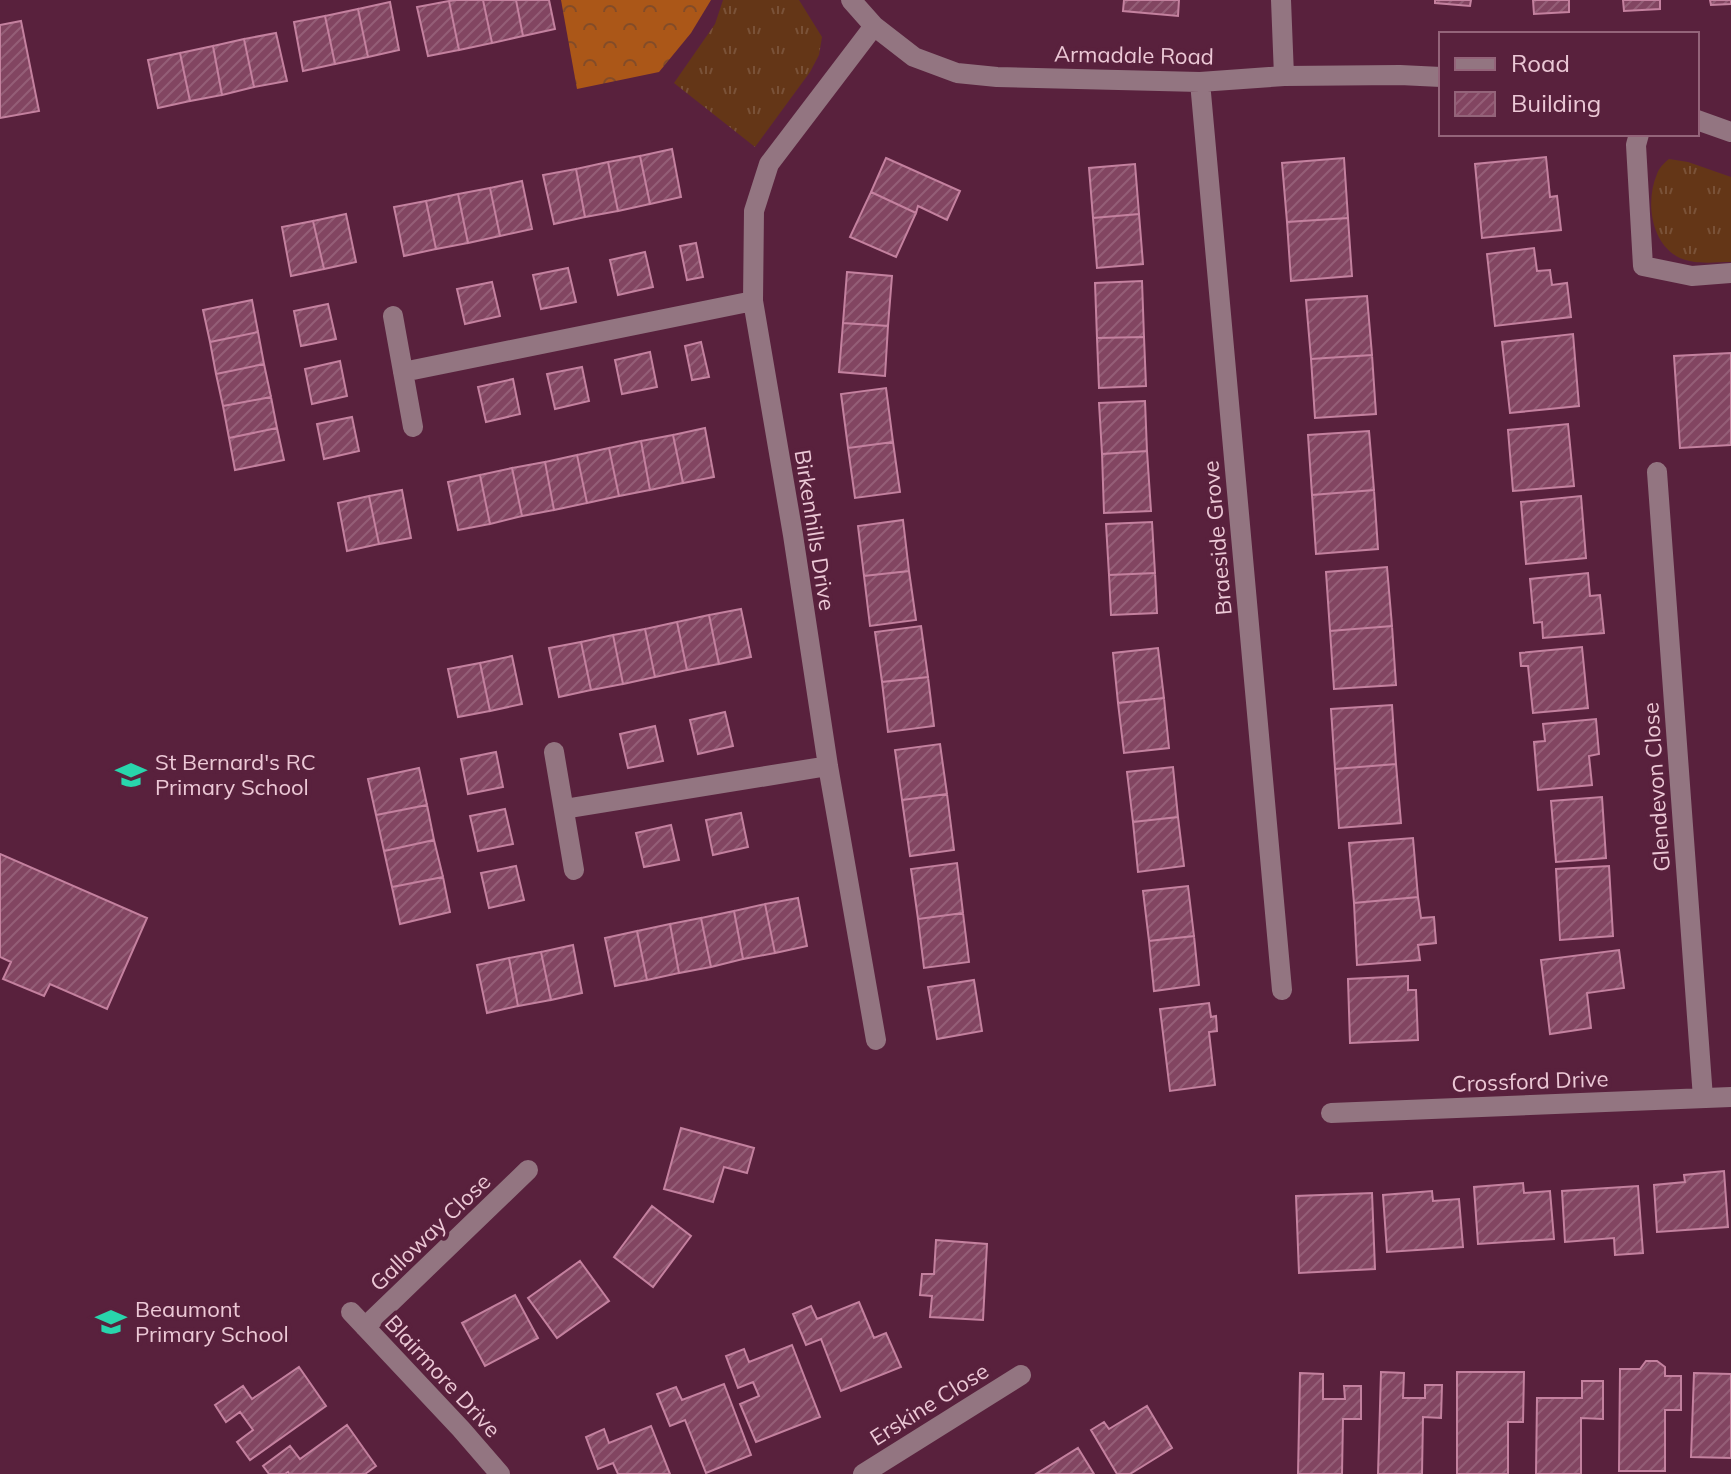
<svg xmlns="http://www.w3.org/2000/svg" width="1731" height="1474" viewBox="0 0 1731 1474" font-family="Mulish,sans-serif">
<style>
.grass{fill:url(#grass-tufts)}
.forest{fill:url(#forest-crowns)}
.building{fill:url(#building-hatch);stroke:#c4819f;stroke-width:2}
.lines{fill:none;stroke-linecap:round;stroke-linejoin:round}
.minor{stroke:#937581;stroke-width:20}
.labels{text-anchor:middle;stroke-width:8;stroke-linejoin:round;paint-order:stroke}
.street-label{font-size:22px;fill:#ecc8d6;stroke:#59213d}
.poi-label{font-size:22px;fill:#ecc8d6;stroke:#59213d;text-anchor:start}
</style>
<defs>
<pattern id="grass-tufts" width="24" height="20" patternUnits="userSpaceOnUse" patternTransform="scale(2)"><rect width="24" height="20" fill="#643617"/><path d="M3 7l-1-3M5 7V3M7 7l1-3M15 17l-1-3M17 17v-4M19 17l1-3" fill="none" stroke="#7a5238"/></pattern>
<pattern id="forest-crowns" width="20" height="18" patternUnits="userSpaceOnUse" patternTransform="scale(2)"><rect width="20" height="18" fill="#ab5718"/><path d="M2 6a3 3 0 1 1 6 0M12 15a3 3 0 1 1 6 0" fill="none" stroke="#834c28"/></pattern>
<pattern id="building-hatch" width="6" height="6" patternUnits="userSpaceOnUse" patternTransform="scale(2)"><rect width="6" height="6" fill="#824561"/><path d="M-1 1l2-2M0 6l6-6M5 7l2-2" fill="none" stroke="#945e77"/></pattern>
</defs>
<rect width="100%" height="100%" fill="#59213d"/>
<path class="grass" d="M723 0H799L822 37 819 55 810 72 755 147 674 83 715 24Z
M1669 159 1688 162 1731 177V262C1714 262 1696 265 1680 258 1651 244 1645 202 1657 174 1659 168 1664 163 1669 159Z"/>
<path class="forest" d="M561 0H711L691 33 659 72 577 89Z"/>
<path class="building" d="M456 0H483L492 43 459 50 449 1Z
M483 0H516L523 36 492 43Z
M516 0H549L555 29 523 36Z
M1124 0H1179L1178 16 1123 11Z
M1435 0H1471L1470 6 1435 3Z
M1533 0H1569V12L1534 14Z
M1623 0H1660V9L1624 11Z
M1710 0H1731V4L1711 5Z
M449 1 459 50 428 56 417 7Z
M390 2 399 50 368 57 358 9Z
M358 9 368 57 335 64 325 16Z
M325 16 335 64 303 71 294 22Z
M21 21 39 111 0 118V25Z
M276 33 287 81 254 87 244 39Z
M244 39 254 87 222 95 213 46Z
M213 46 222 95 190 101 180 53Z
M180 53 190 101 158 108 148 60Z
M672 149 681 197 650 204 640 156Z
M640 156 650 204 618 211 608 162Z
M1546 157 1550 197 1557 196 1561 230 1482 238 1475 164Z
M886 158 960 191 947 220 918 206 916 213 871 192Z
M1344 158 1348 218 1287 222 1282 163Z
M608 162 618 211 585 217 576 169Z
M1135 164 1139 214 1093 218 1089 168Z
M576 169 585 217 554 224 543 175Z
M522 181 532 229 500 236 490 188Z
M490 188 500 236 468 243 458 194Z
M871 192 916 213 896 257 850 237Z
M458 194 468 243 436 249 426 201Z
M426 201 436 249 404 256 394 207Z
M346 214 356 262 324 269 313 221Z
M1139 214 1143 264 1097 268 1093 218Z
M1348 218 1352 276 1291 281 1287 222Z
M313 221 324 269 291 276 282 227Z
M696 243 703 277 687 280 680 246Z
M1534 248 1537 271 1550 270 1552 285 1567 283 1571 317 1495 326 1487 254Z
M645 252 653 287 618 295 610 260Z
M568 268 576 302 541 309 533 275Z
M847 272 892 276 888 326 843 323Z
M1142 281 1144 337 1097 338 1095 283Z
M492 282 500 316 465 324 457 289Z
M1367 296 1372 355 1311 359 1306 300Z
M252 300 258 332 210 342 203 310Z
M328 304 336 339 301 346 294 311Z
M843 323 888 326 885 376 839 372Z
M258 332 264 364 216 374 210 342Z
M1573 334 1579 406 1510 413 1502 342Z
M1144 337 1146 386 1099 388 1097 338Z
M701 342 709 377 692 380 685 346Z
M650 352 657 387 622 394 615 360Z
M1731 353V445L1680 448 1674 356Z
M1372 355 1376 414 1315 418 1311 359Z
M340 361 347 396 312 404 305 369Z
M264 364 271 397 223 406 216 374Z
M582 367 589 401 555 409 547 374Z
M513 379 520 414 486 422 478 387Z
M886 388 893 442 848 448 841 394Z
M271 397 277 428 229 438 223 406Z
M1145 401 1147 451 1102 454 1099 403Z
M352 417 359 451 324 459 317 424Z
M1568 424 1574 486 1513 491 1508 430Z
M277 428 284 460 235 470 229 438Z
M705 428 714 477 683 483 673 435Z
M1369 431 1374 490 1312 495 1308 435Z
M673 435 683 483 650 490 641 441Z
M641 441 650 490 619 496 609 448Z
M893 442 900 492 855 498 848 448Z
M609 448 619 496 587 503 577 455Z
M1147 451 1151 511 1104 513 1102 454Z
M577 455 587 503 554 510 545 462Z
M545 462 554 510 522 516 512 468Z
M512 468 522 516 490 524 480 475Z
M480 475 490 524 458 530 448 482Z
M402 490 411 538 379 544 369 496Z
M1374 490 1378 549 1316 554 1312 495Z
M369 496 379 544 347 551 338 503Z
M1581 496 1586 558 1526 564 1521 502Z
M903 520 909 571 864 576 858 526Z
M1152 522 1155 573 1109 575 1106 524Z
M1387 567 1392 626 1330 631 1326 572Z
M909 571 916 620 870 626 864 576Z
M1155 573 1157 613 1111 615 1109 575Z
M1588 573 1590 596 1600 595 1604 633 1543 638 1542 622 1534 623 1530 579Z
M741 609 751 657 719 664 709 615Z
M709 615 719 664 687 670 677 622Z
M677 622 687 670 655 677 645 629Z
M921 626 928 677 882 682 875 632Z
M1392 626 1396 685 1334 689 1330 631Z
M645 629 655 677 623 684 613 635Z
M613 635 623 684 591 690 581 642Z
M581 642 591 690 559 697 549 648Z
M1582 647 1588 708 1533 713 1528 666H1521L1520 653Z
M1158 648 1164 698 1118 703 1113 653Z
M512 656 522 704 490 711 480 663Z
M480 663 490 711 458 717 448 669Z
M928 677 934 726 888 732 882 682Z
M1164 698 1169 748 1124 753 1118 703Z
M1392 705 1396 764 1335 769 1331 709Z
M725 712 733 746 698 754 690 720Z
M1596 719 1599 754 1589 756 1592 785 1538 790 1534 742 1545 741 1543 724Z
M655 726 663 761 628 768 620 734Z
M940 744 947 794 902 800 895 750Z
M496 752 503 787 468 794 461 759Z
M1396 764 1401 823 1339 828 1335 769Z
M1173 767 1178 817 1133 822 1127 772Z
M419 768 427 805 376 815 368 779Z
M947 794 954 850 910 856 902 800Z
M1602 797 1606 858 1556 862 1551 801Z
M427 805 434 840 384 851 376 815Z
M505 809 513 844 478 851 470 816Z
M741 813 748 847 713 855 706 820Z
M1178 817 1184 866 1138 872 1133 822Z
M671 825 679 860 644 867 636 833Z
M1413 838 1418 897 1354 903 1349 843Z
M434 840 443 877 392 887 384 851Z
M0 854 147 918 107 1009 50 984 44 996 3 979 11 962 0 957Z
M957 863 963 913 918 919 911 869Z
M516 866 524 900 489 908 481 873Z
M1609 866 1613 936 1560 940 1556 869Z
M443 877 450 912 400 924 392 887Z
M1188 886 1194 936 1149 941 1143 891Z
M1418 897 1421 918 1434 917 1436 943 1418 945 1420 960 1357 965 1354 903Z
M798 898 807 946 775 953 765 904Z
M765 904 775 953 743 959 734 911Z
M734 911 743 959 711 967 701 918Z
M963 913 969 962 924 968 918 919Z
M701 918 711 967 679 973 670 924Z
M670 924 679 973 647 980 637 931Z
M637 931 647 980 615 986 605 938Z
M1194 936 1199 985 1154 991 1149 941Z
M573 945 582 993 551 1000 541 952Z
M1619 950 1624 988 1587 993 1591 1028 1550 1034 1541 960Z
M541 952 551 1000 518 1006 509 958Z
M509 958 518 1006 487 1013 477 965Z
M1408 976V990H1416L1418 1040 1350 1043 1348 979Z
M974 980 982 1031 937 1039 928 987Z
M1209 1003 1211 1017 1216 1016 1217 1031 1209 1032 1215 1085 1170 1091 1160 1009Z
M681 1128 754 1148 747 1173 724 1167 713 1202 664 1189Z
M1724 1171 1728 1227 1657 1232 1654 1185 1685 1182 1684 1175Z
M1523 1183 1524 1193 1550 1191 1554 1239 1478 1244 1474 1187Z
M1638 1186 1643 1253 1615 1255 1614 1238 1565 1242 1562 1191Z
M1432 1191 1433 1201 1459 1199 1463 1247 1387 1252 1383 1195Z
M1372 1193 1375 1269 1299 1273 1296 1196Z
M652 1206 691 1236 653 1287 614 1257Z
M936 1240 987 1244 983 1320 930 1317 932 1296 920 1295 922 1274H934Z
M580 1261 609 1301 557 1338 528 1298Z
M515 1295 538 1338 485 1366 462 1323Z
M859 1302 874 1338 886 1333 901 1367 841 1391 821 1339 806 1345 793 1314 811 1306 817 1319Z
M792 1345 820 1417 756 1442 740 1404 759 1396 753 1382 738 1388 726 1356 744 1349 749 1362Z
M1646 1361H1657L1665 1367V1376H1681V1410H1665V1471H1619L1620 1369H1640Z
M299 1367 326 1406 250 1460 237 1442 253 1430 240 1412 226 1422 215 1405 243 1386 252 1399Z
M1381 1372 1404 1373 1403 1398H1425V1385H1442L1441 1418 1423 1417 1422 1474H1378Z
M1457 1372H1524L1523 1422H1508V1474H1457Z
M1300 1373 1323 1374V1399H1345L1344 1386H1361V1419H1343L1342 1474H1298Z
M1694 1373 1731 1374V1458L1691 1457Z
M1582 1381H1603V1419L1581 1418V1474H1536L1537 1398H1582Z
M724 1384 751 1455 706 1473 685 1420 670 1426 657 1394 676 1387 682 1400Z
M1147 1406 1172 1448 1130 1474H1117L1091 1430 1104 1422 1109 1429Z
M347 1425 376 1466 365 1474H289L288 1472 285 1474H269L263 1466 290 1446 300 1459Z
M651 1426 670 1474H618L613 1463 598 1469 586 1437 604 1429 609 1443Z
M1078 1448 1094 1474H1036Z"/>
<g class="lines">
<path class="minor" d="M851 0 874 26 914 57 957 73 997 77 1200 82 1284 76 1400 75 1441 77
M1281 0 1284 76
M874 26 769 164 754 211 753 301 793 535 828 766 876 1040
M1200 82 1282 990
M1697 120 1731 132
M1639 134 1636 145 1643 266 1692 276 1731 273
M393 316 413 427
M403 372 753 301
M1657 472 1703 1098
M554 752 574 870
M564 809 828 766
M1331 1113 1731 1097
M351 1312 461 1429 500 1474
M365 1327 528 1170
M863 1474 1021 1375"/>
</g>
<defs>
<g id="school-bare" transform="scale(2.4)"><path d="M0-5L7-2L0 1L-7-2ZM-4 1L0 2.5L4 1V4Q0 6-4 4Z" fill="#29d5ac" stroke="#59213d" stroke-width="2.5" paint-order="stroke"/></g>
</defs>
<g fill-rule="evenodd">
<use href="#school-bare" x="131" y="775"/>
<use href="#school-bare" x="111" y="1322"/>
</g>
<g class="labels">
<g class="street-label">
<text transform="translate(1134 55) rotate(1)" y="8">Armadale Road</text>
<text transform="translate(815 530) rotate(81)" y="8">Birkenhills Drive</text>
<text transform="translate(1217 538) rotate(-95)" y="8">Braeside Grove</text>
<text transform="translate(1656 787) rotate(-94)" y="8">Glendevon Close</text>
<text transform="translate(1530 1081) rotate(-2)" y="8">Crossford Drive</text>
<text transform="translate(430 1232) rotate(-44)" y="8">Galloway Close</text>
<text transform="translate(443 1376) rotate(47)" y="8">Blairmore Drive</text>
<text transform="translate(929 1404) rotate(-32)" y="8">Erskine Close</text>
</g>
<g class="poi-label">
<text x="155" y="770">St Bernard's RC<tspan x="155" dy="25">Primary School</tspan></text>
<text x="135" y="1317">Beaumont<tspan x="135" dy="25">Primary School</tspan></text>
</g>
</g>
<rect x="1439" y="32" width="260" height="104" fill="#59213d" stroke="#94647a" stroke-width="2"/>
<rect x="1455" y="58" width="40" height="12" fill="#937581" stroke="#94647a" stroke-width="2"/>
<text x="1511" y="72" font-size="24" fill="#ecc8d6">Road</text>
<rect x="1455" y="92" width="40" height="24" fill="url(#building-hatch)" stroke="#94647a" stroke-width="2"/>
<text x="1511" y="112" font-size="24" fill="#ecc8d6">Building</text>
</svg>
